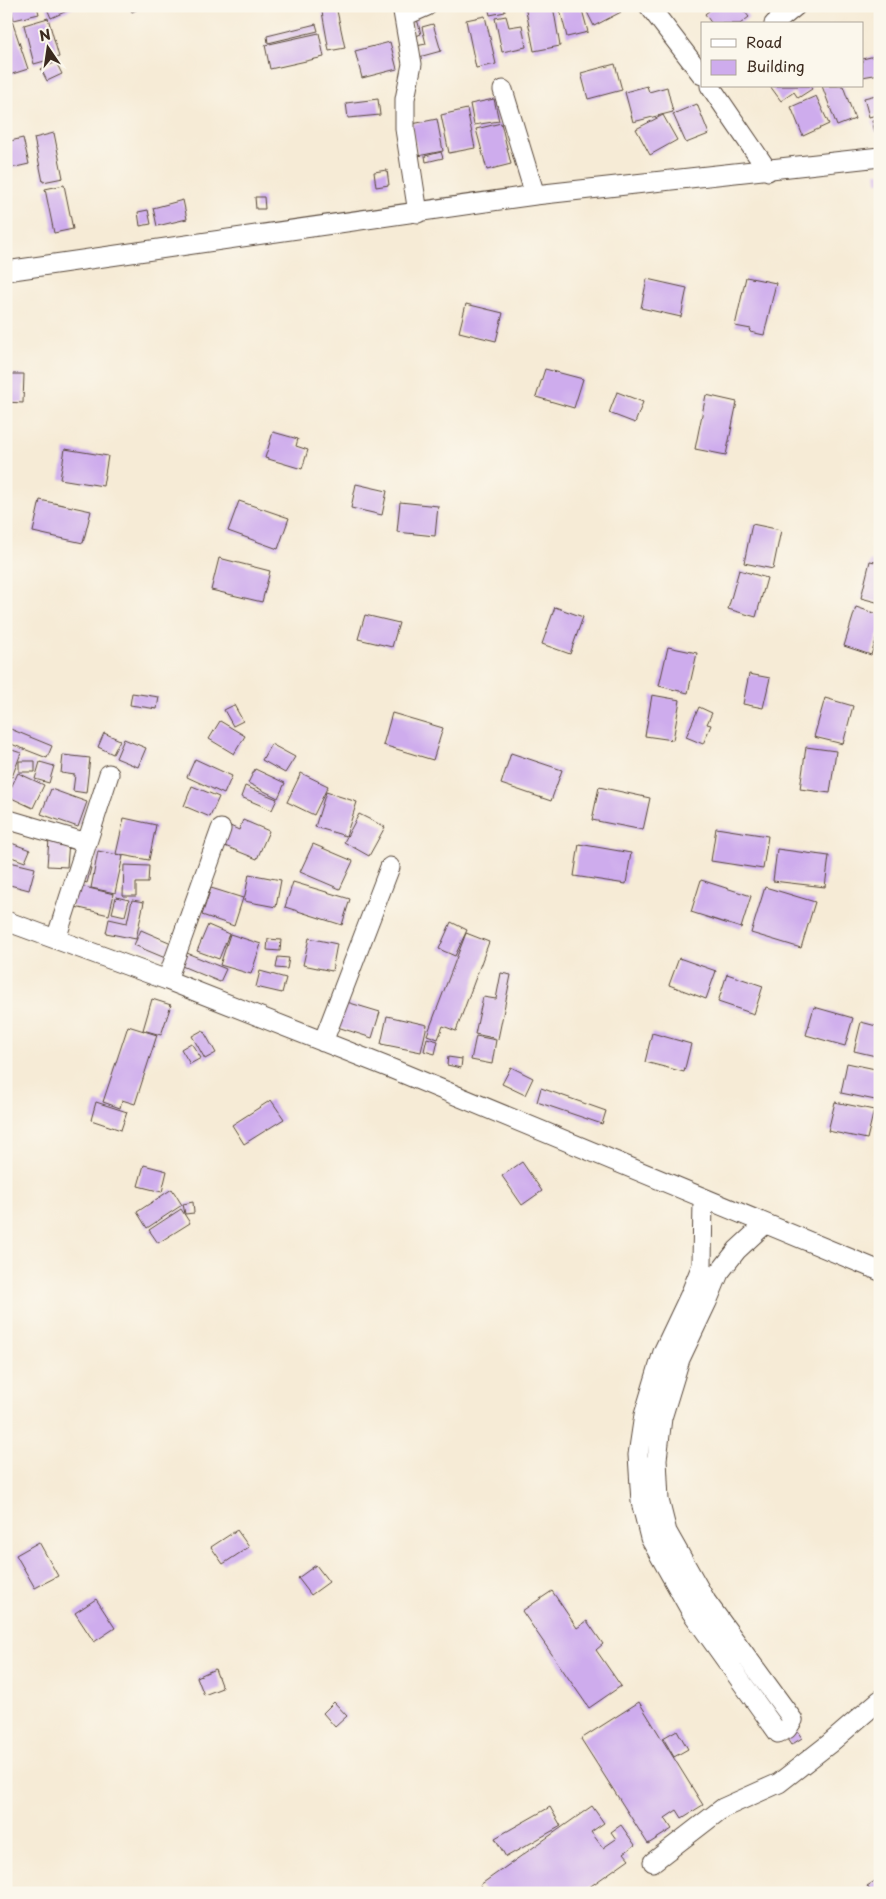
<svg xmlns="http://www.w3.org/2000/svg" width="886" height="1899" viewBox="0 0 886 1899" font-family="'Playpen Sans',sans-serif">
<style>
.building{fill:#ceaced}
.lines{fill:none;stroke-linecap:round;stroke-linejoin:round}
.minor-casing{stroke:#57473a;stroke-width:21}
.minor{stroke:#fff;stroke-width:19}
</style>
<rect width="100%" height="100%" fill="#fbf7ec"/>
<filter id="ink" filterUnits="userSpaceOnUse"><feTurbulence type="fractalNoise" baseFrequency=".02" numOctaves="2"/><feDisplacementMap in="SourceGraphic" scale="10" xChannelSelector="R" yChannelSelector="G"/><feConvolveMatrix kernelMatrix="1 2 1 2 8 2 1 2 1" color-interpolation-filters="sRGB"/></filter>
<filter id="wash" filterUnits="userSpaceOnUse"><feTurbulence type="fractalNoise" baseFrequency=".0096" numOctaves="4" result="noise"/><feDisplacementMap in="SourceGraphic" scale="20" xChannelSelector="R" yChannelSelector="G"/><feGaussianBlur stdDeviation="1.12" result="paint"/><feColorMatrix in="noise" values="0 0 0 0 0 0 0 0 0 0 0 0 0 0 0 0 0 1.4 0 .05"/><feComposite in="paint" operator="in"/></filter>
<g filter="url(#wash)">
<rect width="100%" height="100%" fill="#f6ebd6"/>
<g id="blocks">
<path class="building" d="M10 6H37L39 14 14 20Z
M46 6H78L51 18Z
M129 6H144L132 12Z
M321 6H336L345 48 329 51Z
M488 6H504L505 12 490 15Z
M525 6H553L560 46 534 51Z
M559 6H581L588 32 567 37Z
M584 6H618L621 12 594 26Z
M715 6H740L749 17 740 24H712L705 14Z
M485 16 496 64 476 68 466 20Z
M506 16 509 27 522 25 526 47 502 52 495 18Z
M48 18 59 57 34 64 24 25Z
M417 19 421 34 416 36 412 21Z
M12 21 28 69 6 76V22Z
M316 24 318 31 268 43 267 36Z
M433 24 441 51 419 57 416 46 426 44 422 27Z
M319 33 324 57 270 69 265 45Z
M390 42 397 69 362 78 355 51Z
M880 55V74L862 77V59Z
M56 62 62 74 47 81 41 69Z
M615 64 622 90 588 99 581 73Z
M647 86 649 92 667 87 673 112 633 122 625 92Z
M770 86H810L812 89 798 98 794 92 781 101Z
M822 86H843L855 119 837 126Z
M880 94V114L869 117 864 98Z
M816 96 829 124 803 136 791 107Z
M378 99 380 115 348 118 346 103Z
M494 99 499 121 474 125 470 104Z
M697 104 709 134 686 143 673 114Z
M467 109 475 148 449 153 441 115Z
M663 115 677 140 650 155 636 129Z
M437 119 443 151 418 156 412 124Z
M880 119V130L875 132 872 121Z
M501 123 511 164 487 170 476 129Z
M54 133 63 178 43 182 34 138Z
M23 138 29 164 7 169 6 142Z
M441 152 443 158 426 162 425 156Z
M387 170 389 185 376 187 374 172Z
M876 173H880V182H877Z
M64 185 73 229 54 233 45 189Z
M255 197H264L265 209H256Z
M183 200 187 219 157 226 153 208Z
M148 210 151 224 140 226 138 212Z
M746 277 776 283 764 335 750 332 751 329 735 326Z
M647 279 687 288 681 317 641 308Z
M466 304 503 313 496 341 459 332Z
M545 369 583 379 574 408 536 397Z
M6 374H24L23 403 6 402Z
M617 392 643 402 635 423 609 413Z
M706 395 737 402 726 455 695 449Z
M273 432 298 439 296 446 308 450 302 469 265 458Z
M65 449 108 456 103 486 60 479Z
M356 484 387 491 382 515 351 508Z
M40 500 91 511 83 543 33 532Z
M239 501 289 518 278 549 228 531Z
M400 502 438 506 435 536 397 532Z
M752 524 781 530 773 569 744 563Z
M219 558 270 571 262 602 211 590Z
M870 561 880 563V603L861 598Z
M739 570 767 578 756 617 728 609Z
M555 607 583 617 570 654 542 644Z
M856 607 880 615V628L871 655 844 646Z
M365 615 399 623 392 647 358 639Z
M668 647 697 653 688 693 659 686Z
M749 674 770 678 763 708 743 704Z
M132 693 159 697 157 709 130 705Z
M652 695 680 700 673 740 645 736Z
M825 698 853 706 843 744 814 737Z
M234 705 243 721 233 726 224 710Z
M699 707 712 713 707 724 711 725 703 744 686 737Z
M392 713 443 728 433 760 383 745Z
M220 721 245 736 234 754 209 739Z
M8 728 52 746 47 758 6 742Z
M104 733 120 740 113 754 98 747Z
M124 739 146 748 138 767 116 758Z
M271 744 295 757 285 773 262 760Z
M806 747 836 751 830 793 800 789Z
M6 748 21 753 12 777 6 775Z
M511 753 562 770 551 801 501 784Z
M63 755 90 758 86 793 73 791 75 775 61 773Z
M195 759 232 776 224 794 187 777Z
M19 761H35V772H19Z
M40 762 54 766 49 783 35 779Z
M255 769 285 783 278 798 248 783Z
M18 773 44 785 33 808 7 796Z
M301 773 328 786 314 815 287 802Z
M192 786 219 797 210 817 184 806Z
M245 786 277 799 272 810 241 797Z
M599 787 650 798 643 830 592 820Z
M51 789 87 802 78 827 41 814Z
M326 792 357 802 346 836 315 827Z
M359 814 385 827 369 856 344 842Z
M124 818 156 825 149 860 116 854Z
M243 820 269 831 257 859 220 844 228 825 239 830Z
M716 828 768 836 763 869 711 861Z
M49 839 69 841 67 867 47 866Z
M6 841 30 850 25 862 6 855Z
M313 844 353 861 340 889 300 872Z
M579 844 631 853 626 884 574 876Z
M777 849 829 856 825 887 773 881Z
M98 851 123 856 115 893 91 888Z
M10 862 35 868 29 890 6 884Z
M124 865 149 866 148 883H136V896H123Z
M82 866 91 868 87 883 78 880Z
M249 874 281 880 276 907 244 901Z
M701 880 751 896 741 928 691 912Z
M293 882 350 899 342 925 285 907Z
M76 885 114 894 109 915 71 906Z
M765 887 815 902 801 948 751 933Z
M211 888 243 898 234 926 202 915Z
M116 897 129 900 125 916 112 913Z
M132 900 144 902 136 939 106 933 109 919 127 923Z
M451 922 467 930 455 956 439 949Z
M208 925 229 934 219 959 197 951Z
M141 930 176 945 170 960 134 945Z
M466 933 489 942 456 1031 443 1026 438 1039 427 1035Z
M230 934 261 944 251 974 220 965Z
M309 938 337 944 332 971 303 965Z
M268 939 281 940 280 951 267 950Z
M182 951 226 969 220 982 177 964Z
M278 957 289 958 287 969 276 968Z
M679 958 716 971 706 999 669 985Z
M260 971 286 978 282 993 256 987Z
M501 973 511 975 498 1039 475 1034 483 997 496 999Z
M727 974 763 986 754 1014 718 1002Z
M152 999 171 1005 161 1035 143 1030Z
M340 1000 380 1012 372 1038 331 1025Z
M814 1007 853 1018 845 1046 806 1035Z
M387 1016 427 1025 421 1052 381 1044Z
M861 1022 880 1027V1057L854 1051Z
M128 1026 157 1035 135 1104 122 1100 120 1108 103 1102Z
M203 1030 216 1053 205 1059 192 1036Z
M652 1033 691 1044 684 1072 645 1062Z
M476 1036 496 1040 492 1064 471 1060Z
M427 1038 438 1041 435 1054 424 1051Z
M191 1043 201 1058 190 1064 181 1049Z
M448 1057 462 1059 461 1068 447 1065Z
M847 1063 880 1070V1101L841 1093Z
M511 1067 533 1078 525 1095 502 1084Z
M541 1088 606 1111 602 1124 537 1102Z
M271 1100 284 1119 244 1144 232 1125Z
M96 1102 127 1112 121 1130 91 1120Z
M835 1102 874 1110 867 1139 828 1131Z
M522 1162 542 1191 522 1205 502 1176Z
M144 1165 167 1171 162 1192 138 1186Z
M172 1189 182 1205 147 1228 137 1212Z
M193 1202 194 1213 185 1214 183 1204Z
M181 1209 190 1223 158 1243 149 1230Z
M237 1530 249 1547 223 1564 211 1547Z
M39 1542 58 1576 35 1588 16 1555Z
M316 1565 329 1582 311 1595 298 1578Z
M552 1591 577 1628 587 1621 603 1644 596 1650 621 1686 589 1708 522 1611Z
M96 1599 115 1628 94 1642 75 1613Z
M215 1669 222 1688 204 1695 197 1677Z
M334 1702 347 1716 335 1727 323 1713Z
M639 1702 703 1805 682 1818 677 1810 665 1818 672 1829 648 1844 581 1739Z
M795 1728 802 1738 791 1745 785 1736Z
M677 1730 688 1749 674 1757 663 1738Z
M592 1806 604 1823 591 1832 603 1848 616 1839 611 1832 621 1825 635 1845 624 1853 629 1859 581 1893H486L480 1885Z
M550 1807 561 1826 506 1857 495 1838Z
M880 1878V1893H872L867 1886Z"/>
</g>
</g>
<g filter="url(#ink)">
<use href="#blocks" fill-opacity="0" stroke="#57473a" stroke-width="1"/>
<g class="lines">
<g class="minor-casing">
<path id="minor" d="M402 6 412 64 405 99V129L418 213
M649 6 702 75
M404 16 427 6
M774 24 796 6
M710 86 768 171
M503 90 535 195
M6 271 535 195 880 157
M6 819 87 843
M6 921 167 980 390 1068 880 1271
M56 939 109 774
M167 980 221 829
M323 1042 390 867
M703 1199 702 1265 690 1295 663 1352 644 1415 638 1455 641 1502 650 1538 692 1613 778 1733 787 1729 793 1720 706 1601 667 1532 659 1500 657 1459 662 1418 680 1359 707 1302 719 1273 737 1250 765 1224
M653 1862 723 1808 779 1783 829 1744 880 1700"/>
</g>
<use href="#minor" class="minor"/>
</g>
</g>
<rect width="886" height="1899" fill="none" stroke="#fbf7ec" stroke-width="25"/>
<rect x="701" y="22" width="162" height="65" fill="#fbf7ec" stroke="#aea59a"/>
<rect x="711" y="39" width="25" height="8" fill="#ffffff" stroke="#aea59a"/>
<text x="746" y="48" font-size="15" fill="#3b2a1e">Road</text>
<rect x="711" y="60" width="25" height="15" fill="#ceaced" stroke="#aea59a"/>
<text x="746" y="72" font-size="15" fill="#3b2a1e">Building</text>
<g transform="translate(48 48) rotate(347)" stroke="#fbf7ec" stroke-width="4" paint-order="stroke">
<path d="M0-4L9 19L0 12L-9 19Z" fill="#3b2a1e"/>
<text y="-8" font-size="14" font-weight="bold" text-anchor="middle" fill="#3b2a1e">N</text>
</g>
</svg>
